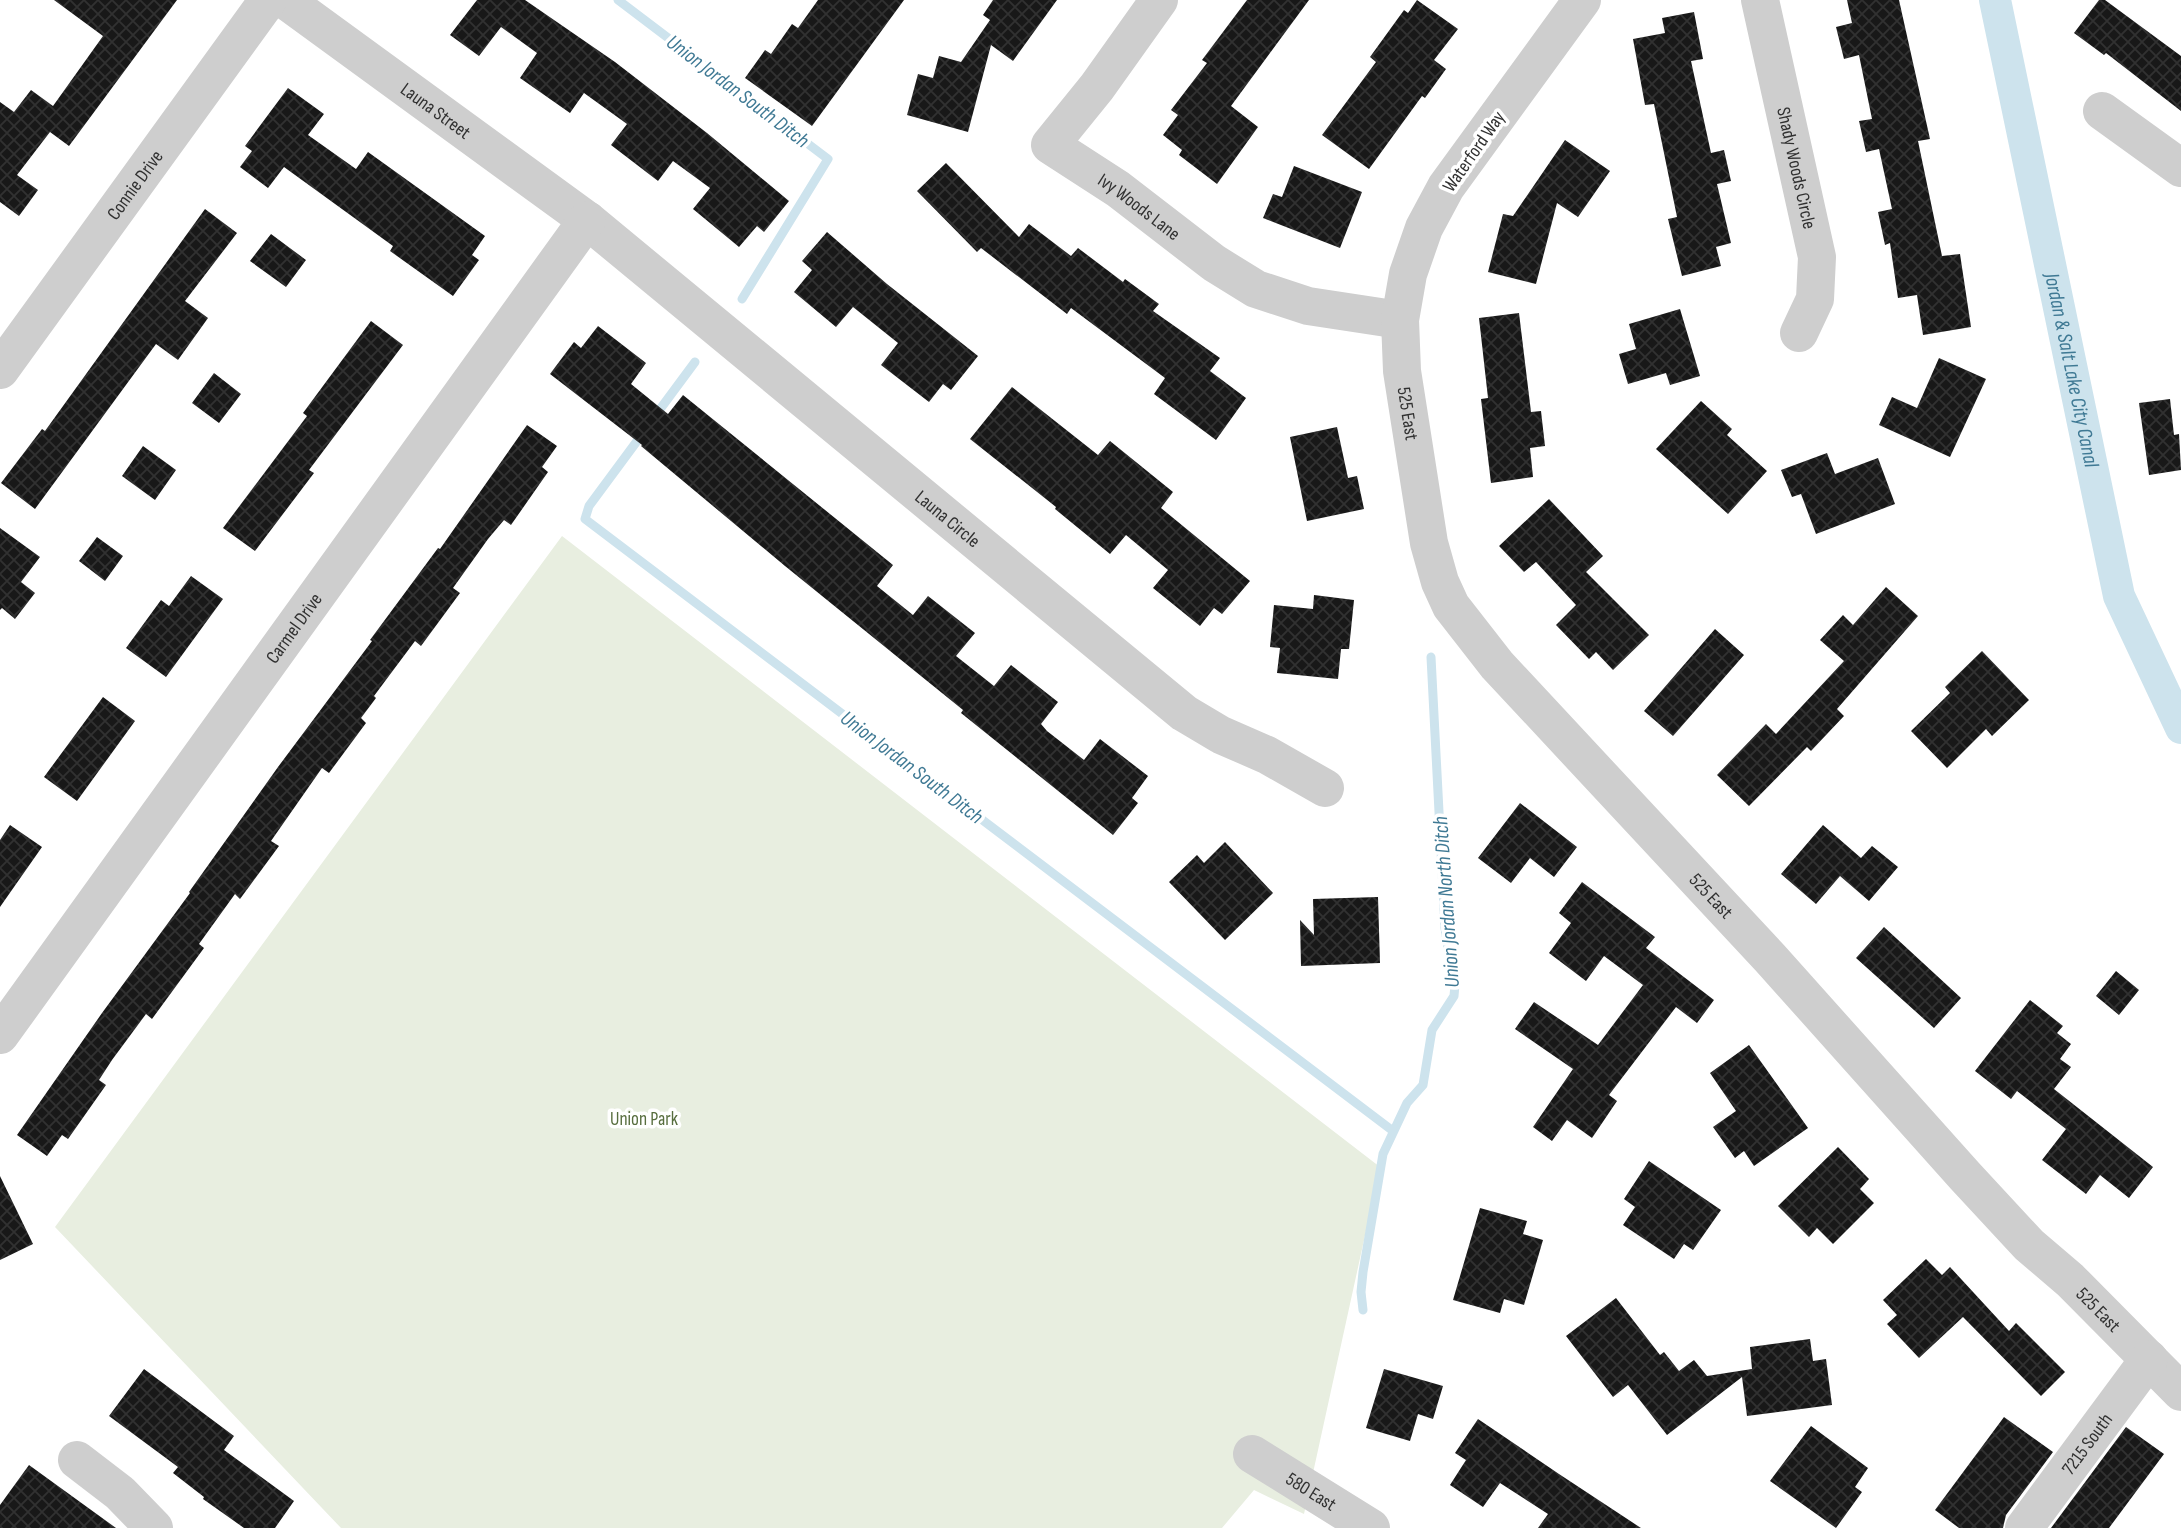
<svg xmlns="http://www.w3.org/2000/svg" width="2181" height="1528" viewBox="0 0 2181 1528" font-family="'Sofia Sans Condensed',sans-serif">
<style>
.green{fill:#e8eee0}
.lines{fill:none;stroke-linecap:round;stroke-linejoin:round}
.stream{stroke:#cde3ed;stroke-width:9}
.canal{stroke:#cde3ed;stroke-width:32}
.building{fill:url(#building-cross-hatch)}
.minor{stroke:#cecece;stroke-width:38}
.labels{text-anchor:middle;stroke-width:7;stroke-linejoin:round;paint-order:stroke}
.street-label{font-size:19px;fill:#313131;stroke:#fff}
.park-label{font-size:19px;fill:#576d3e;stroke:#fff}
.water-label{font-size:21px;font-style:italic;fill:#3f7994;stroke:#fff}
</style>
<defs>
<pattern id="building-cross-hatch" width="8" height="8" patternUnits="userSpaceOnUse" patternTransform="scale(1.75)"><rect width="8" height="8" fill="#181818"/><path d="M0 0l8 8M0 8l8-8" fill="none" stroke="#313131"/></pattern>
</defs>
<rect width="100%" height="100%" fill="#fff"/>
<path class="green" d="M562 536 1380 1167 1304 1514 1254 1490 1222 1528H341L55 1227Z"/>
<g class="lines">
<path class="stream" d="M618 0 828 159 742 299
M655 416 695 362
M643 433 589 506 585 519 1393 1131
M1363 1310 1361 1292 1363 1272 1383 1154 1407 1103 1423 1085 1432 1030 1454 996 1456 973 1449 955 1445 928 1431 657"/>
<path class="canal" id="s1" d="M1995 0 2119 596 2181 728"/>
</g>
<path class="building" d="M54 0H177L69 146 50 132 17 175 38 190 19 216 0 202V102L14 112 31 90 53 106 103 36Z
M477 0H525L615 62 707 133 789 201 764 232 757 226 739 247 693 209 710 188 673 161 658 181 611 145 627 124 584 93 570 113 520 78 537 53 501 27 479 56 450 35Z
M818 0H904L812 126 745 78 765 50 771 54 792 24 798 28Z
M993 0H1057L1013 61 991 45 968 132 907 115 918 74 933 78 939 56 961 62 990 20 983 15Z
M1247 0H1309L1231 106 1258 127 1217 184 1179 155 1182 150 1163 135 1178 115 1171 110 1207 63 1202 60Z
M1417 0 1458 29 1434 60 1446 69 1425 98 1422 96 1369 169 1322 135 1376 62 1370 57 1404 10 1408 13Z
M1847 0H1899L1930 139 1918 141 1942 256 1960 254 1971 327 1923 335 1917 295 1898 298 1890 243 1885 245 1878 212 1892 209 1879 149 1866 152 1859 121 1872 119 1859 55 1844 59 1836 27 1852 23Z
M2099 0H2105L2181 56V111L2106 53 2104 55 2074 33Z
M1694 12 1703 59 1691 61 1711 153 1724 150 1731 181 1717 184 1731 243 1716 247 1721 266 1682 276 1668 219 1677 217 1654 104 1645 105 1633 39 1665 33 1662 18Z
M288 88 324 114 308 135 356 169 368 152 485 236 472 255 479 260 453 296 390 251 393 246 284 167 268 188 240 167 252 151 245 146Z
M1565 140 1610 171 1578 217 1557 203 1536 284 1488 272 1503 214 1513 216Z
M946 163 1019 237 1029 224 1071 256 1078 248 1123 282 1125 279 1159 304 1153 311 1220 358 1210 371 1246 398 1216 440 1154 394 1165 378 1071 308 1067 314 981 248 977 252 917 191Z
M1294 166 1362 192 1340 248 1263 218 1273 194 1282 197Z
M205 209 237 233 185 301 208 318 178 360 156 344 35 509 1 483 42 429 45 431Z
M827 232 887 284 978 356 951 390 943 384 929 402 881 365 898 343 853 307 836 327 794 292 812 270 802 261Z
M271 234 306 260 286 287 250 261Z
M1680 309 1700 376 1670 385 1666 373 1628 384 1619 354 1636 349 1629 324Z
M1519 313 1531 412 1541 411 1545 446 1530 448 1533 477 1491 483 1481 399 1488 398 1479 318Z
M371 321 403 345 309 470 314 473 255 551 223 528 307 416 303 413Z
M598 326 646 363 631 384 668 414 683 395 893 565 877 586 913 615 928 596 975 633 956 656 994 686 1011 665 1058 702 1041 724 1047 731 1084 760 1100 739 1148 776 1132 798 1138 803 1113 835 961 713 963 710 785 566 641 446 642 445 550 374 574 342 581 348Z
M1939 358 1986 379 1950 457 1879 425 1892 397 1917 408Z
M214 373 241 394 219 423 192 403Z
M1012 387 1098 455 1110 441 1173 492 1161 508 1250 581 1222 614 1214 608 1200 626 1153 588 1168 570 1126 535 1110 554 1055 509 1056 507 970 439Z
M2170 399 2174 435 2179 434 2181 470 2149 475 2139 403Z
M1701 401 1732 429 1727 435 1767 471 1728 514 1656 449Z
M527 425 557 446 542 467 548 472 511 525 504 520 488 539 453 588 460 593 421 646 415 641 374 696 376 698 361 718 366 723 329 773 322 768 271 841 279 846 240 899 235 894 199 944 204 948 152 1019 146 1014 112 1060 99 1080 106 1085 68 1139 62 1135 47 1156 17 1135 102 1013 190 893 189 892 278 767 372 641 370 640 438 548 440 549Z
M1337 427 1348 478 1357 476 1364 509 1307 521 1290 437Z
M143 446 176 470 155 500 122 476Z
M1827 453 1835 474 1878 458 1895 504 1816 534 1801 494 1792 497 1781 470Z
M1549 499 1603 556 1586 572 1649 635 1613 670 1596 652 1589 659 1556 625 1576 605 1536 562 1524 572 1499 546Z
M0 528 40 557 21 582 35 593 15 619 2 608 0 610Z
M97 537 123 556 105 581 79 561Z
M191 576 223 599 166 677 126 648 161 600 169 606Z
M1886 587 1918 616 1837 709 1844 716 1811 751 1807 747 1749 806 1717 775 1766 724 1776 734 1844 661 1820 640 1843 615 1853 625Z
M1314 595 1354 600 1349 649H1341L1338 679 1277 673 1280 648 1270 647 1274 605 1313 609Z
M1715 629 1744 655 1673 736 1644 711Z
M1982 651 2029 700 1992 736 1986 729 1947 768 1911 731 1950 693 1945 687Z
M103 697 135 721 77 801 44 777Z
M1520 803 1577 847 1554 877 1530 858 1511 883 1478 858Z
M10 825 42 847 0 907V840Z
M1823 825 1861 858 1872 846 1898 867 1869 901 1840 876 1816 904 1781 874Z
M1225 842 1273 893 1225 940 1169 882 1197 855 1204 863Z
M1582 882 1655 937 1646 948 1714 1000 1697 1023 1676 1007 1609 1095 1617 1101 1592 1138 1567 1120 1552 1141 1533 1127 1573 1069 1515 1029 1534 1002 1598 1045 1643 985 1604 956 1586 981 1549 953 1571 923 1559 913Z
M1378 897 1380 963 1301 966 1300 920 1314 935 1313 899Z
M1884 927 1961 998 1934 1028 1856 958Z
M2116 971 2139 990 2119 1015 2096 996Z
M2030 1000 2063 1026 2057 1033 2071 1044 2060 1059 2071 1067 2054 1089 2153 1167 2129 1198 2100 1175 2086 1194 2042 1160 2066 1129 2017 1091 2011 1099 1975 1071Z
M1749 1045 1808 1128 1754 1166 1744 1151 1735 1158 1713 1127 1736 1111 1710 1073Z
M1838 1147 1869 1179 1860 1189 1874 1203 1833 1244 1817 1228 1809 1237 1778 1206Z
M1649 1161 1721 1210 1693 1250 1684 1244 1674 1259 1623 1225 1635 1207 1624 1199Z
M0 1176 33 1244 0 1260Z
M1480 1208 1527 1221 1523 1234 1543 1240 1524 1305 1504 1299 1500 1313 1453 1300Z
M1926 1259 1942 1275 1950 1267 2009 1331 2016 1323 2065 1372 2041 1396 1963 1317 1919 1358 1887 1324 1897 1315 1883 1300Z
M1616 1298 1660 1355 1664 1352 1679 1371 1694 1360 1707 1376 1752 1369 1750 1347 1810 1339 1813 1361 1826 1359 1832 1405 1747 1416 1742 1377 1667 1435 1628 1385 1613 1397 1566 1336Z
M144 1369 234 1436 224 1450 294 1501 275 1528H244L203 1499 204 1497 173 1473 178 1467 109 1416Z
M1384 1369 1443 1386 1433 1419 1418 1414 1410 1441 1366 1428Z
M2004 1417 2053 1452 2006 1515 2003 1528H1959L1935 1510Z
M1478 1419 1559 1474 1641 1528H1538L1548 1514 1500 1483 1483 1507 1450 1485 1466 1460 1455 1453Z
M1811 1426 1868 1468 1855 1487 1862 1492 1836 1528 1770 1481Z
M2126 1427 2164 1454 2109 1528H2051Z
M29 1465 116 1528H0V1505Z"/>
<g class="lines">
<g class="minor">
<path id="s2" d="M285 0 587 220 1184 713 1221 735 1267 755 1325 788"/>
<path id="s3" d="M1159 0 1097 87 1050 145 1118 189 1214 263 1256 289 1308 306 1400 320"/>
<path id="s4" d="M1582 0 1446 187 1424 228 1408 274 1400 320 1402 371 1429 543 1440 582 1451 606 1497 665 1770 958 1965 1176 2029 1245 2070 1280 2181 1392"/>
<path id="s5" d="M1760 0 1817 257 1815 299 1799 333"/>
<path d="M2102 111 2181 168"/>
<path id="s6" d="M0 370 268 0"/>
<path id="s7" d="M0 1035 587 220"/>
<path id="s8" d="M1252 1454 1371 1528"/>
<path d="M77 1460 120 1493 154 1528"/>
<path id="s9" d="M2024 1528 2149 1359"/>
</g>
</g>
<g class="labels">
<g class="street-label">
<text dy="7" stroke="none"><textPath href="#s2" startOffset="187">Launa Street</textPath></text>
<text transform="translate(1473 151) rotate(-55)" y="7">Waterford Way</text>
<text dy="7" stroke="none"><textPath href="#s5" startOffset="172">Shady Woods Circle</textPath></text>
<text dy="7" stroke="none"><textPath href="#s6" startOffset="229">Connie Drive</textPath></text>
<text dy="7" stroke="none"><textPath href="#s3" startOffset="290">Ivy Woods Lane</textPath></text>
<text dy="7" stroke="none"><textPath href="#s4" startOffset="467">525 East</textPath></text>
<text dy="7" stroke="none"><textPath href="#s2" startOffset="842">Launa Circle</textPath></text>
<text dy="7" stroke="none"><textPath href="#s7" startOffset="502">Carmel Drive</textPath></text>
<text dy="7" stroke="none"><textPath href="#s4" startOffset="1055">525 East</textPath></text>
<text dy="7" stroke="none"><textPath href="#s4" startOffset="1622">525 East</textPath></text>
<text dy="7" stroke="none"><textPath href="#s9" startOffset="105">7215 South</textPath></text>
<text dy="7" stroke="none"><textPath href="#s8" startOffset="70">580 East</textPath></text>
</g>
<g class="park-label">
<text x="644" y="1125">Union Park</text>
</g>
<g class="water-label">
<text transform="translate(738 91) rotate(37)" y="7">Union Jordan South Ditch</text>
<text dy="7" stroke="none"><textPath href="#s1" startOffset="378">Jordan &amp; Salt Lake City Canal</textPath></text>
<text transform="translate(912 767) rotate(37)" y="7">Union Jordan South Ditch</text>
<text transform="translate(1446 902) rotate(-94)" y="7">Union Jordan North Ditch</text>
</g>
</g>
</svg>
